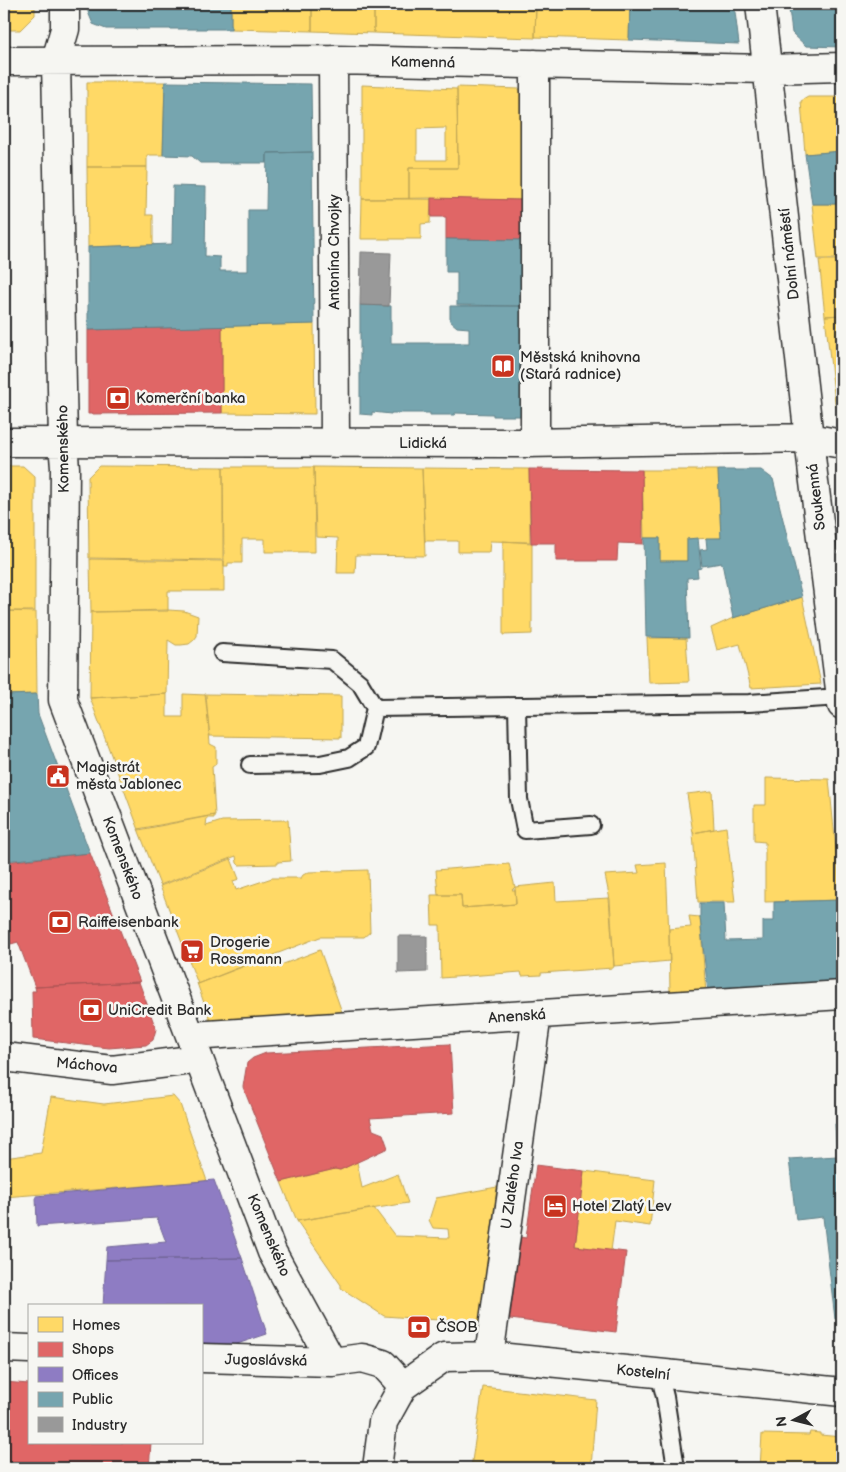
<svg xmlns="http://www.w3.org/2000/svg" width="846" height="1472" viewBox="0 0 846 1472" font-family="'Balsamiq Sans',sans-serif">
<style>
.homes{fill:#ffd966;stroke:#bfa554;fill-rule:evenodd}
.shops{fill:#e06666;stroke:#aa5454}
.offices{fill:#8e7cc3;stroke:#706495}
.public{fill:#76a5af;stroke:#608087}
.industry{fill:#999;stroke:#787878}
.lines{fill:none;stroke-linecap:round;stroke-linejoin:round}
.lane-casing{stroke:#2b2b2b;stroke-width:20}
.street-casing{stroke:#2b2b2b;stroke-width:31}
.lane{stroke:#f6f6f2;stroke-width:16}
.street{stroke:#f6f6f2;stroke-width:28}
.labels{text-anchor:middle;stroke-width:5;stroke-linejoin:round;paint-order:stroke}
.street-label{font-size:15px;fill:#2b2b2b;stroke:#f6f6f2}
.poi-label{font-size:15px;fill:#2b2b2b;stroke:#f6f6f2;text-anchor:start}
</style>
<rect width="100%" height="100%" fill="#f6f6f2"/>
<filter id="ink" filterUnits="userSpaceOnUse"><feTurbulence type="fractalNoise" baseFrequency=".02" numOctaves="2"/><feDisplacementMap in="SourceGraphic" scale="10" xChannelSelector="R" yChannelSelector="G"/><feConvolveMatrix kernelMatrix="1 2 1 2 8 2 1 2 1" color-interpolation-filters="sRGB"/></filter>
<g filter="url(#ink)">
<path class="homes" d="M4 4H35V15L20 30H4Z
M231 4H312V31L231 29Z
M312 4H374V33L312 31Z
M374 4H536L535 38 374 33Z
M536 4H630L629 40 535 37Z
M87 82H165L163 155H147V167H87Z
M362 85 457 89 458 168H409V199H362ZM446 128V160H417V129Z
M457 87 520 89 521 200 409 199V168H458Z
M808 97H842V151L805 154 801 101Z
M87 167H147L146 215H153V245L88 247Z
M431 198 430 223 421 224V239H361L362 199Z
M812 204H842V259H818Z
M819 260H842V315L825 316Z
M842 315V414L838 410 835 402 825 316Z
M314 324 315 414 222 413V326Z
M4 466H23L35 477V611H4Z
M99 466 223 467V560L89 558 88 477Z
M223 467H314L315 552H265V539H242V563H228V566H224Z
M314 467 422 468 425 556 356 555 355 573H337L338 538 316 537Z
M422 468 529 469 530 542 490 541 489 552H458V541H425Z
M642 470H718L721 538 687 539V561H660V538H644Z
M503 541 532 543V634L503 635Z
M90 559 224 561V591H168V611L91 612Z
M802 597 821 684 751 688 740 644 717 650 711 628 733 618Z
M168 610 184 611 198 616 197 636 194 640 189 644 181 645H176L168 640 167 694 90 698 91 612Z
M4 611 36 612 37 694 4 695Z
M647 638H686L689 682 649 683Z
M167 694V717H183V694L206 695 210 744 216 747V764L212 767 215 815 139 830 90 698Z
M205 694 341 696V738L210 736Z
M766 778 829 779 841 900 765 902V842L754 841V805H766Z
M712 791 714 829 693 833 687 794Z
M214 815V818H207L206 826 222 821 288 820 291 861 278 862V864L239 865 237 863 236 856 160 885 138 829Z
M726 827 735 902H698L693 833Z
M231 859 239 879 233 881 236 890 272 878H301L303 875 309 872 368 870 370 932 364 937H320L198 984 160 886Z
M666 863 670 961 614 966 610 900 605 875 639 873 637 865Z
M509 864 515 887 512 890H515L516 904 462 908 461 895H438L436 870Z
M555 883 556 901 609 898 614 966 613 968 541 973V975L522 976 521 972 441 978 440 925H432L431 895H461L462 908 516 904 515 887Z
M689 916 700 917 706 993 670 994 669 929 691 927Z
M320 950 343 1015 211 1023 197 983 198 984 268 956 273 968Z
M173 1096 180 1104 207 1181 4 1197V1158L41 1153 51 1097 104 1104Z
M357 1162 362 1188 398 1174 408 1203 297 1221 281 1182 335 1169 340 1170Z
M584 1171 655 1180 650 1226 615 1221 611 1251 575 1246Z
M497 1187 480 1323 384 1316 341 1288V1285L297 1221 374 1208 395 1236 449 1238 448 1229 433 1228 429 1220 436 1198Z
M483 1387 596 1400 591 1468H471Z
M810 1432 820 1433V1435L842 1437V1468H760L762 1434 809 1435Z"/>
<path class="shops" d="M431 198 521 200V240L446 239V217H431Z
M222 326V413L88 414V330Z
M529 469 642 470 643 544 618 543 617 561H556V543H531Z
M90 853 140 982 35 987 18 942 11 944 4 925V919L9 917 4 904V862Z
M139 982 156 1029 153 1040 146 1045 109 1048 33 1039 32 991H36L35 987Z
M450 1044 454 1113 370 1118 373 1130 383 1134 388 1148 340 1170 335 1169 281 1182 243 1087 247 1063 253 1058 266 1053Z
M536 1165 584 1171 575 1246 626 1252 616 1332 510 1319 520 1237 526 1238Z
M4 1382 29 1384V1443H151L149 1468H4Z"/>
<path class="offices" d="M214 1180 242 1258 106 1260 107 1247 166 1242 157 1218 37 1226 36 1196Z
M242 1258 267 1334 216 1351 201 1349V1306H103L106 1260Z"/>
<path class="public" d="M88 4H231V29H106L93 24 88 12Z
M630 4H734L739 44 629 40Z
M790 4H842V47L806 46 792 33 789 9H791Z
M165 82 311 84 312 152 267 153V163H200L192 156 163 155Z
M842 151V204H812L805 154Z
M312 152 314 324 88 330V247L172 244 173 186 206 187 205 256 220 257V271H248V210H266L267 153Z
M446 239 521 240V306L457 305V272H446Z
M360 305 391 306V343H469V328L457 327 450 321V306H521L525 416H493V414L455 413V415H430V413H391V414L372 412V415L360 414Z
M718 470H761L773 479 802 597 733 618 722 563 702 566 700 550 707 549 706 538H721Z
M644 538H660V561H687V539L698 538 701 568 697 569 698 577 687 578 689 638 646 637Z
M37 694 38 714 90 853 4 861V695Z
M841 900 842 984 708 993 700 917V903H724L726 941 763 940V921H774V902Z
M835 1124H842V1318L835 1319 823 1217 796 1220 789 1159 837 1156Z"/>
<path class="industry" d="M361 252 391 253 389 306 360 305Z
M398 936H427V972L398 973Z"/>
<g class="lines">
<g class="lane-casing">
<path id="lane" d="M222 653 332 660 360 683 375 708 366 747 349 758 320 764 250 765
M517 706 519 799 525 830 591 825
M375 708 749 703 841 697
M659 1373 665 1397 676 1468"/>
</g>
<g class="street-casing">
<path id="street" d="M65 4V29L56 60 63 442 65 468 63 700 272 1252 332 1362 362 1358 383 1364 403 1386
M760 4 813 474 842 705
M333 60 335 443
M4 61 333 60 768 69 842 67
M535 64V443
M4 442 526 443 809 438 842 444
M191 1036 842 995
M4 1057 112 1070 199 1059
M4 1348 29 1349
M489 1356 537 1014
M201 1358 332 1362
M377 1468 383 1422 403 1386 444 1357 489 1356 842 1392"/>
</g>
<use href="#lane" class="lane"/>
<use href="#street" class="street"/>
</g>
</g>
<defs>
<g id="library-square" transform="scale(1.25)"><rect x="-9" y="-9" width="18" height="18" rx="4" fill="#c8321e" stroke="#f6f6f2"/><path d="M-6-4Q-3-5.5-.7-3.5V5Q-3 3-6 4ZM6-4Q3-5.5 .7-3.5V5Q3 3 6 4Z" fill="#fff"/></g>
<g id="bank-square" transform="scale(1.25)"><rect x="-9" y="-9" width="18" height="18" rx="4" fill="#c8321e" stroke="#f6f6f2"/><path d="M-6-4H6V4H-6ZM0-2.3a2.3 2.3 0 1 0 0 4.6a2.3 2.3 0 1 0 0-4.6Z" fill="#fff"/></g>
<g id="civic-square" transform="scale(1.25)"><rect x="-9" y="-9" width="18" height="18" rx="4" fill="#c8321e" stroke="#f6f6f2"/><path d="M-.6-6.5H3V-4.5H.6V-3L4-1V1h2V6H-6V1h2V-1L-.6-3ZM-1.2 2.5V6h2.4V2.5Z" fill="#fff"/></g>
<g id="supermarket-square" transform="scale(1.25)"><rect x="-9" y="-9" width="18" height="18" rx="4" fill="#c8321e" stroke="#f6f6f2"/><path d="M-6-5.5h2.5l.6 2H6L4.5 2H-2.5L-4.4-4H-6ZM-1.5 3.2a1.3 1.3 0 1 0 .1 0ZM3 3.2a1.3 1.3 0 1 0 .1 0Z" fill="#fff"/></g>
<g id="hotel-square" transform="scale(1.25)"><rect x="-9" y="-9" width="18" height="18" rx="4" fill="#c8321e" stroke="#f6f6f2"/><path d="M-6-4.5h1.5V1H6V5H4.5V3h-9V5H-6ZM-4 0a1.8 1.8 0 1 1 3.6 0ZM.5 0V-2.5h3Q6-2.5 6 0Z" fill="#fff"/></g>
</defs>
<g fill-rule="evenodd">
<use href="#library-square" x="503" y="366"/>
<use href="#bank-square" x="118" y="398"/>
<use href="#civic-square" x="58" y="776"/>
<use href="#bank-square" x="60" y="922"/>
<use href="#supermarket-square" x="192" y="951"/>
<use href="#bank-square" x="91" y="1010"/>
<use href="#hotel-square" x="555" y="1206"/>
<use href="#bank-square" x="419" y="1327"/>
</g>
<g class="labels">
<g class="street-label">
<text transform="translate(423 62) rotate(1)" y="5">Kamenná</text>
<text transform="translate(334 252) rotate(-90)" y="5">Antonína Chvojky</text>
<text transform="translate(789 254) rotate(-96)" y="5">Dolní náměstí</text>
<text x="423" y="448">Lidická</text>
<text transform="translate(63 449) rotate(-91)" y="5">Komenského</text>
<text transform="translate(816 497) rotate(-97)" y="5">Soukenná</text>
<text transform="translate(123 858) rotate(69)" y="5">Komenského</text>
<text transform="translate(517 1016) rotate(-4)" y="5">Anenská</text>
<text transform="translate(87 1065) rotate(5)" y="5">Máchova</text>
<text transform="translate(512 1185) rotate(-82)" y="5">U Zlatého lva</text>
<text transform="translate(269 1235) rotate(67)" y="5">Komenského</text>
<text transform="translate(266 1360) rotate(1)" y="5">Jugoslávská</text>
<text transform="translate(643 1372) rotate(6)" y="5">Kostelní</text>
</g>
<g class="poi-label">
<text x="520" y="362">Městská knihovna<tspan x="520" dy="17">(Stará radnice)</tspan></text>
<text x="136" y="403">Komerční banka</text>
<text x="76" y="772">Magistrát<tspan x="76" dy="17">města Jablonec</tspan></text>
<text x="78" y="927">Raiffeisenbank</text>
<text x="210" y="947">Drogerie<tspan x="210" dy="17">Rossmann</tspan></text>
<text x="108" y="1015">UniCredit Bank</text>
<text x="572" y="1211">Hotel Zlatý Lev</text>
<text x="436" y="1332">ČSOB</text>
</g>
</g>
<rect width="846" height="1472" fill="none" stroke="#f6f6f2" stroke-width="20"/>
<rect x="10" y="10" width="826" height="1452" fill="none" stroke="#2b2b2b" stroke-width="2" filter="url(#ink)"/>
<rect x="28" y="1304" width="175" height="140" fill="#f6f6f2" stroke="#a5a5a2"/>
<rect x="38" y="1317" width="25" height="15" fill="#ffd966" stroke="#a5a5a2"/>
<text x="72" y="1330" font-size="15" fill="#2b2b2b">Homes</text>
<rect x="38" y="1342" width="25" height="15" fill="#e06666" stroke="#a5a5a2"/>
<text x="72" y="1354" font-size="15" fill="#2b2b2b">Shops</text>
<rect x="38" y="1367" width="25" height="15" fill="#8e7cc3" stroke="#a5a5a2"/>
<text x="72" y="1380" font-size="15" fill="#2b2b2b">Offices</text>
<rect x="38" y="1392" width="25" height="15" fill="#76a5af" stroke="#a5a5a2"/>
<text x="72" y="1404" font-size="15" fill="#2b2b2b">Public</text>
<rect x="38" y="1417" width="25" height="15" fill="#999999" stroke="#a5a5a2"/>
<text x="72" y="1430" font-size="15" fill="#2b2b2b">Industry</text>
<g transform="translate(794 1420) rotate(263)" stroke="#f6f6f2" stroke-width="4" paint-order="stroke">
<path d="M0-4L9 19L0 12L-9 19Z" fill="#2b2b2b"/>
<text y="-8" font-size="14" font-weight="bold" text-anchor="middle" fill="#2b2b2b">N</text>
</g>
</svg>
